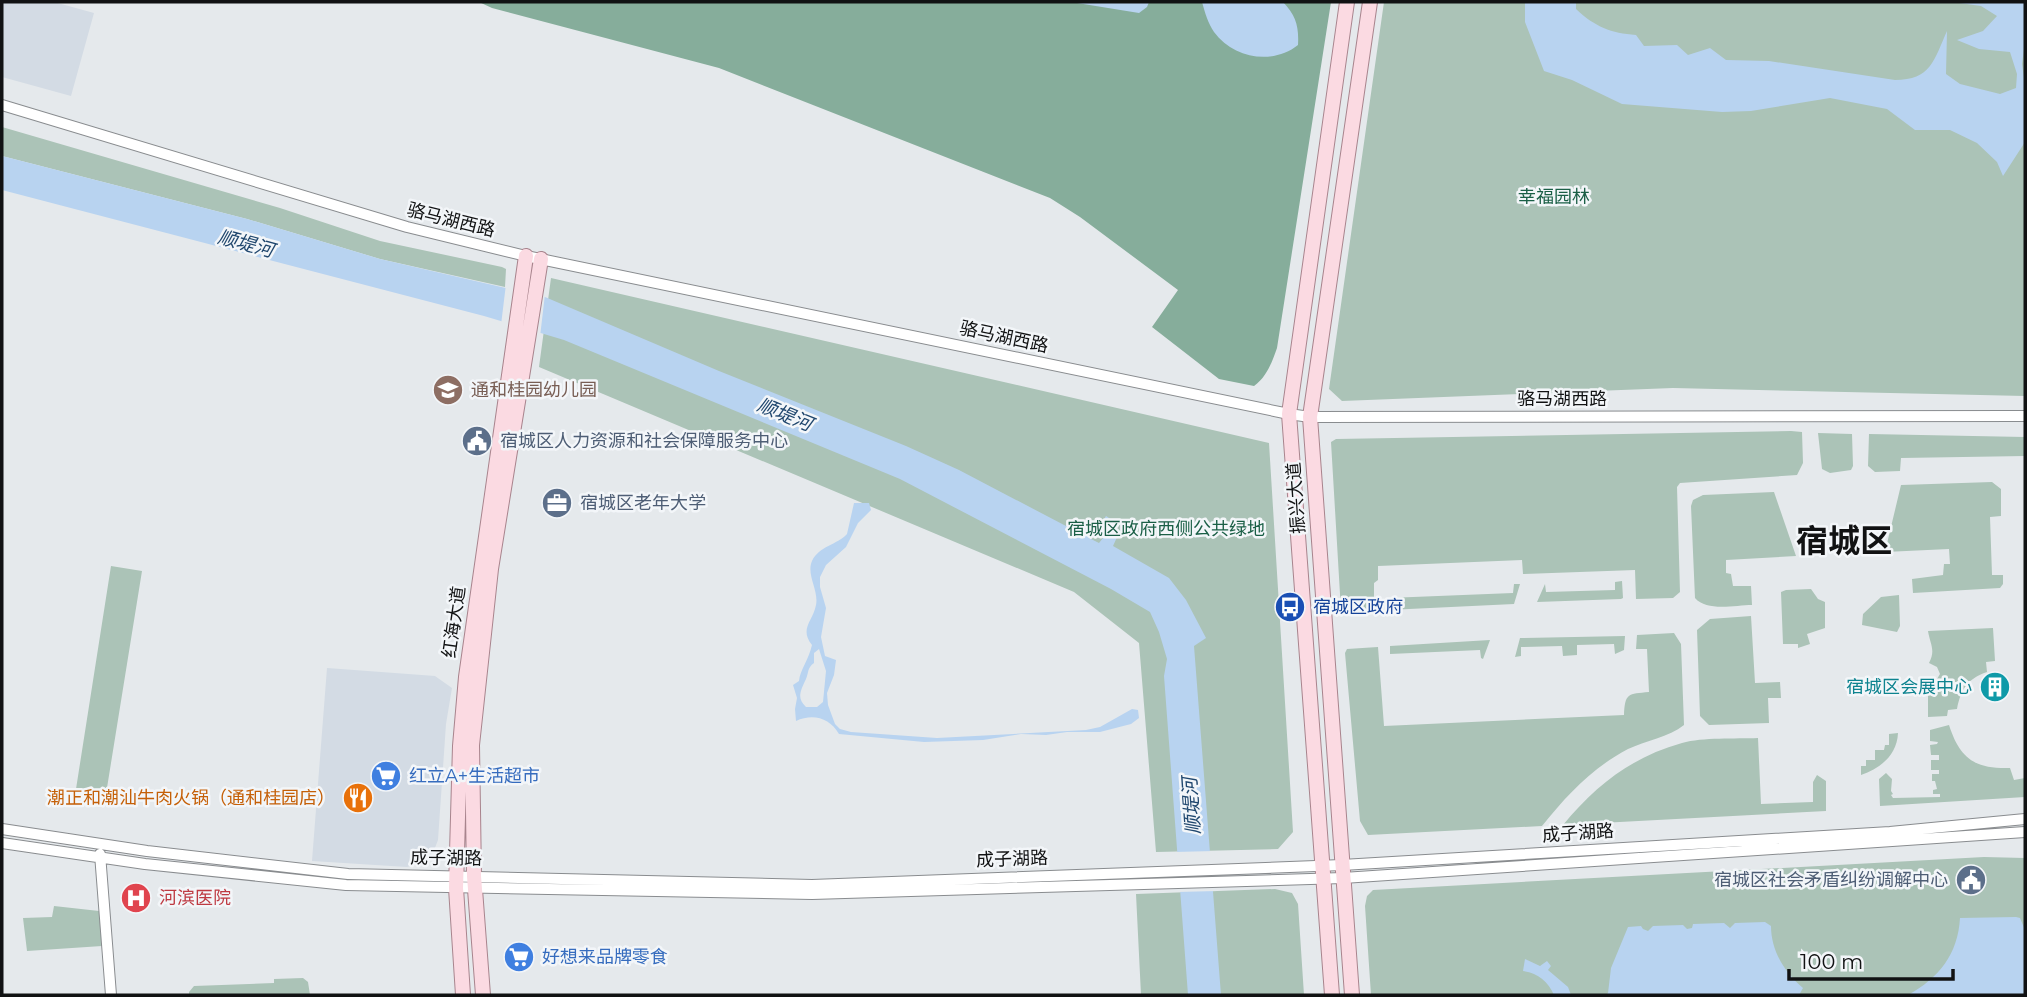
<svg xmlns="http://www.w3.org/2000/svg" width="2027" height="997" viewBox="0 0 2027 997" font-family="Montserrat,'Noto Sans SC',sans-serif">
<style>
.built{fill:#d3dbe4}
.green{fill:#abc3b7}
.forest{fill:#86ad9b}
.water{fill:#b8d3f0;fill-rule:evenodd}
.pier{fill:#e5e9ec}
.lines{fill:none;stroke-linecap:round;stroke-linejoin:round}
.minor-casing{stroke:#898c8f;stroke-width:12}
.major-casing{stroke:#a8848d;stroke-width:16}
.minor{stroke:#fff;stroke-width:10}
.major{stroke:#fbdae2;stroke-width:14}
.labels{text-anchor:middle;stroke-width:5;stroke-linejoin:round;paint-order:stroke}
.park-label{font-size:18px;fill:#1a5f46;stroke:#f3f6f9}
.street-label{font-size:18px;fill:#111213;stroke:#f3f6f9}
.education-label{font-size:18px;fill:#785e54;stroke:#f3f6f9;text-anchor:start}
.service-label{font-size:18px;fill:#4e5e75;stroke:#f3f6f9;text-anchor:start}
.transit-label{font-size:18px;fill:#164399;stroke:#f3f6f9;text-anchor:start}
.culture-label{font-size:18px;fill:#0d838f;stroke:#f3f6f9;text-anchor:end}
.shop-label{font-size:18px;fill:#366cbe;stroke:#f3f6f9;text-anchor:start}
.food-label{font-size:18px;fill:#c56008;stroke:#f3f6f9;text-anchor:end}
.health-label{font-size:18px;fill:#be3a42;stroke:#f3f6f9;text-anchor:start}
.water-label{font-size:19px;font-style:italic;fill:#20476e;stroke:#f3f6f9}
.town-label{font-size:32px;font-weight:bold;fill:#111213;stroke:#f3f6f9}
</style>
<rect width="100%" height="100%" fill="#e5e9ec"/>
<path class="built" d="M2 2H54L94 13 71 96 2 77Z
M327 668 435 676 452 688 446 724 438 840 433 853 421 863 407 867 312 861Z"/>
<path class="green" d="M1384 2H2025V396L1673 388 1342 401 1329 389Z
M2 127 280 208 380 241 502 267 506 269 505 287 380 259 247 219 2 156Z
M551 278 1269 443 1293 832 1278 849 1156 852 1139 643 1074 592 539 367Z
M1791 431 1802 432 1803 463 1797 475 1680 483 1677 487 1680 592 1673 598 1636 599 1635 570 1523 574 1522 560 1378 566V580L1374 583V609L1341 611 1331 442 1336 439Z
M1818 433 1852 434 1853 466 1851 470 1830 473 1822 469Z
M1869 434 2025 437V456L1901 458 1900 471 1875 472 1868 466Z
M1992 482 2001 489V516L1990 517 1992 575H2003V584L2000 588 1913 593 1912 579 1943 575 1944 564H1950L1949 549 1885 552 1901 485Z
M1774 492 1796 556 1726 560V573L1731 574 1733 586H1751L1752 605C1735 605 1707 612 1695 598L1691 506 1693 500 1703 495Z
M111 566 142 571 106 794 76 789Z
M1622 581 1623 598 1621 599 1537 602 1545 584 1546 592 1615 590V582Z
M1514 584H1520L1514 604 1388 610V598L1513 593Z
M1811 589 1818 599 1825 602V628L1807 634 1810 644 1798 648V644H1783L1781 592 1786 590Z
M1899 595 1900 626 1897 632 1862 625 1863 614 1881 597Z
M1751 616 1755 683 1780 682 1781 698H1768L1769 723 1709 725 1700 716 1697 630 1710 619Z
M1993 628 1995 661 1986 662 1987 672C1967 679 1961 689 1957 709L1948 710 1947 716 1928 717V694L1940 674 1937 667 1929 663C1936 650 1930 644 1928 631Z
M1674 633 1681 644 1684 725C1669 737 1645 741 1628 749 1592 768 1567 795 1542 826L1368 835 1360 821 1345 653 1347 649 1378 647 1384 726 1624 715C1625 693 1628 694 1649 692L1647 649H1636L1637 635Z
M1625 636 1624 650 1615 654 1614 644 1577 645V655L1563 656 1562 646 1521 647V656L1515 657 1520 638Z
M1490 640 1483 659 1481 658 1480 650 1390 654V646Z
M1949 725C1960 759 1975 769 2010 768L2014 780 2025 778V797L1880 806 1879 779 1886 773 1892 779 1891 791 1893 794 1891 795 1893 798 1940 797V794H1933V790L1937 789 1935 781H1932V774H1939V770H1931V760H1939V755H1931L1930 745 1937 744 1938 742 1930 741V730Z
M1898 733C1897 755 1881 768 1861 775V766H1866V760H1875V750H1884L1885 745H1889V734Z
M1758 738 1761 804 1813 802V782L1817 775 1826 781V811L1563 825C1596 785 1632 757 1682 743 1703 737 1735 739 1758 738Z
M1984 857 2025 858V995H1371L1365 906 1367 896 1373 890Z
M1275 889 1292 893 1298 904 1304 995H1141L1136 894Z
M54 906 99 911 102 946 27 951 23 918 52 917Z
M303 978 308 982 310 995H189V992L194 986 274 983V979Z"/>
<path class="forest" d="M479 2H1331L1277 348C1272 362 1267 377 1254 386L1219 379 1152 327 1178 290 1080 217 1050 198 719 68 492 8Z"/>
<path class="water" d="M1071 2H1149L1147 7 1139 13Z
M1202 2H1283C1296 16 1299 26 1298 45 1273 65 1234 59 1214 32 1208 23 1205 13 1202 2Z
M1525 2H1576V9C1595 27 1611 33 1636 35L1644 46 1677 45 1688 55 1710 48 1726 60 1769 61 1895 80C1931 80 1934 60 1947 31L1946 74 1960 84 2000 94 2016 88 2017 74 2010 52 1979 49 1957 40 1983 31 1997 16 1981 6 1952 2H2025V42L2022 64 2025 85V142L2003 176 1997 162 1977 143 1950 130H1915L1887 109 1830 98 1751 111 1722 112 1622 104 1572 80 1544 71 1525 22Z
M2 156 247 219 380 259 545 297 719 371 906 446 959 470 1066 526 1068 524 1073 527 1075 523 1089 531 1088 533 1091 535 1089 538 1099 543 1107 533 1099 528 1106 516 1112 520 1118 535 1113 546 1169 578 1186 600 1206 638 1194 646 1221 995H1188L1164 676 1167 659 1159 632 1150 612 1111 589 900 479 564 340 484 316 2 190Z
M854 503H869L871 510 858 523 846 547 826 565 820 577V587L826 608 821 637 825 656 836 660 834 675 827 693 828 705 835 724 840 729 851 732 937 738 1086 730 1100 727 1132 709 1138 710 1139 718 1131 724 1100 732H1067L1046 735 1021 734 983 740 924 742 839 734C830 718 813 713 796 721L795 709 797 698 793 685 799 681C800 670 809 659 812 645 799 629 813 621 816 605 819 590 806 575 812 561 819 546 837 545 847 534ZM819 649 826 671 823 702 817 707H806C796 698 801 690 806 679 809 672 807 668 814 663V653Z
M2016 917 2020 918 2025 930V995H1908C1939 978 1958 954 1960 918Z
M1765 922 1771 926C1771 950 1784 972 1803 988L1799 995H1606L1608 993 1611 968 1628 927 1641 926 1643 929 1648 931 1653 926 1683 925 1687 929 1692 928 1693 924 1724 923 1730 928 1735 923Z
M1525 959 1540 966 1547 961 1551 966 1548 970 1568 987 1571 995H1554C1548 981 1538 973 1523 971Z"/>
<path class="pier" d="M506 284 545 294 540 337 501 325Z
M1214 851 1217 891 1177 892 1174 852Z"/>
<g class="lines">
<g class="minor-casing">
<path id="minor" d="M2 105 407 227 526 256 1289 414 1310 417 2025 416
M2 829 147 851 348 874 812 885 1342 865 1890 832 2025 819
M2 843 145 864 346 885 812 894 1343 878 2025 832
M100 854 111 995"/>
</g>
<g class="major-casing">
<path id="major" d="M463 995 456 888 460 746 466 677 526 256
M483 995 474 876 472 745 491 569 541 259
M1332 995 1289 414 1347 2
M1352 995 1310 417 1370 2"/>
</g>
<use href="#minor" class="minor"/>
<use href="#major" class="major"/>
</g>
<defs>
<g id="school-disc" transform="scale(1.575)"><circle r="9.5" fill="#8d6e63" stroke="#f3f6f9"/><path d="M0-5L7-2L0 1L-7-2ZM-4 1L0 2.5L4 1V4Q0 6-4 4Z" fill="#fff"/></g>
<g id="civic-disc" transform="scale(1.575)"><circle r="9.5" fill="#5c6f8a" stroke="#f3f6f9"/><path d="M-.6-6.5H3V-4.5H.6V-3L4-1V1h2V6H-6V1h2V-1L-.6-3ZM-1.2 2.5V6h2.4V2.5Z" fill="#fff"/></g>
<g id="office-disc" transform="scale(1.575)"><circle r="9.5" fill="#5c6f8a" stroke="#f3f6f9"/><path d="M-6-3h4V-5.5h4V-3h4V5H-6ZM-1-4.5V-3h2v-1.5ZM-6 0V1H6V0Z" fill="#fff"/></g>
<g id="bus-disc" transform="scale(1.575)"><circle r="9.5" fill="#1a4fb4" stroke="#f3f6f9"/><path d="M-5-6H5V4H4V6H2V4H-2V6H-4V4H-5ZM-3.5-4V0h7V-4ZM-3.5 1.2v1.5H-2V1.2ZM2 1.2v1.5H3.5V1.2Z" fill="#fff"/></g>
<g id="building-disc" transform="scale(1.575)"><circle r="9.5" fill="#0f9aa8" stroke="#f3f6f9"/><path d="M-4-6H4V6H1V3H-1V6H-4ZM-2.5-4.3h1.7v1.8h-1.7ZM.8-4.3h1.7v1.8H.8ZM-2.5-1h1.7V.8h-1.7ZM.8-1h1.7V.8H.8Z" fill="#fff"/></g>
<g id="supermarket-disc" transform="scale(1.575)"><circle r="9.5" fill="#3f7fe0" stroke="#f3f6f9"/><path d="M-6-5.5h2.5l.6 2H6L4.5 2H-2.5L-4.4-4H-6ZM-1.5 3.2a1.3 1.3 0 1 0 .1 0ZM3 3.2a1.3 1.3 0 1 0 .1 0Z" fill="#fff"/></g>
<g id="restaurant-disc" transform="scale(1.575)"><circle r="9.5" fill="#e8710a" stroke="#f3f6f9"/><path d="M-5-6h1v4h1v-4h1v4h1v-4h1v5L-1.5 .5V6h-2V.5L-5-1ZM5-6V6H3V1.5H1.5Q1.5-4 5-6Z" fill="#fff"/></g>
<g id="hospital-disc" transform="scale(1.575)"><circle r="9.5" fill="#e0444e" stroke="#f3f6f9"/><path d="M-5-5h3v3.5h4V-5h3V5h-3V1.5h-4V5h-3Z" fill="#fff"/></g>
</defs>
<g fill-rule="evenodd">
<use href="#school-disc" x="448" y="390"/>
<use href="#civic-disc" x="477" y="441"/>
<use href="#office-disc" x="557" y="503"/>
<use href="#bus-disc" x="1290" y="607"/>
<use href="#building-disc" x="1995" y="687"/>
<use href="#supermarket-disc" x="386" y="776"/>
<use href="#restaurant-disc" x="358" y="798"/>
<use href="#civic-disc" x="1971" y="880"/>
<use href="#hospital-disc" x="136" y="898"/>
<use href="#supermarket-disc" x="519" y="957"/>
</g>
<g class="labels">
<g class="park-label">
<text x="1554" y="203">幸福园林</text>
<text x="1166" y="535">宿城区政府西侧公共绿地</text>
</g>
<g class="street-label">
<text transform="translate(451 220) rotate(14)" y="6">骆马湖西路</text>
<text transform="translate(1004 337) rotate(12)" y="6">骆马湖西路</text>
<text x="1562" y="405">骆马湖西路</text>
<text transform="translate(1296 498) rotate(-94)" y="6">振兴大道</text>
<text transform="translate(454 622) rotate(-82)" y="6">红海大道</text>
<text transform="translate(1578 833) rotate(-4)" y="6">成子湖路</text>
<text transform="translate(446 858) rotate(1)" y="6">成子湖路</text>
<text transform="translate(1012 859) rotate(-2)" y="6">成子湖路</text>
</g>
<g class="education-label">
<text x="471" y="396">通和桂园幼儿园</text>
</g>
<g class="service-label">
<text x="500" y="447">宿城区人力资源和社会保障服务中心</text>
<text x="580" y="509">宿城区老年大学</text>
<text x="1948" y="886" text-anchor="end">宿城区社会矛盾纠纷调解中心</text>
</g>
<g class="transit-label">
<text x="1313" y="613">宿城区政府</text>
</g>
<g class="culture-label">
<text x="1972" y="693">宿城区会展中心</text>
</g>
<g class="shop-label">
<text x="409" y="782">红立A+生活超市</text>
<text x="542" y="963">好想来品牌零食</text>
</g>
<g class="food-label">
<text x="335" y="804">潮正和潮汕牛肉火锅（通和桂园店）</text>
</g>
<g class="health-label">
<text x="159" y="904">河滨医院</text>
</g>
<g class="water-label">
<text transform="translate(246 243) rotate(15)" y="7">顺堤河</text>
<text transform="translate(785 414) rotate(22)" y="7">顺堤河</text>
<text transform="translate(1191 806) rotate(-94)" y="7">顺堤河</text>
</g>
<g class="town-label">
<text x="1844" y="552">宿城区</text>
</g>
</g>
<rect width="2027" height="997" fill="none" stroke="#111213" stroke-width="7"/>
<path d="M1789 969v10h164v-10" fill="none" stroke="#111213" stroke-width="3.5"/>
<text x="1800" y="969" font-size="21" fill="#111213" stroke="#f3f6f9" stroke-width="5" paint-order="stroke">100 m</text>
</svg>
